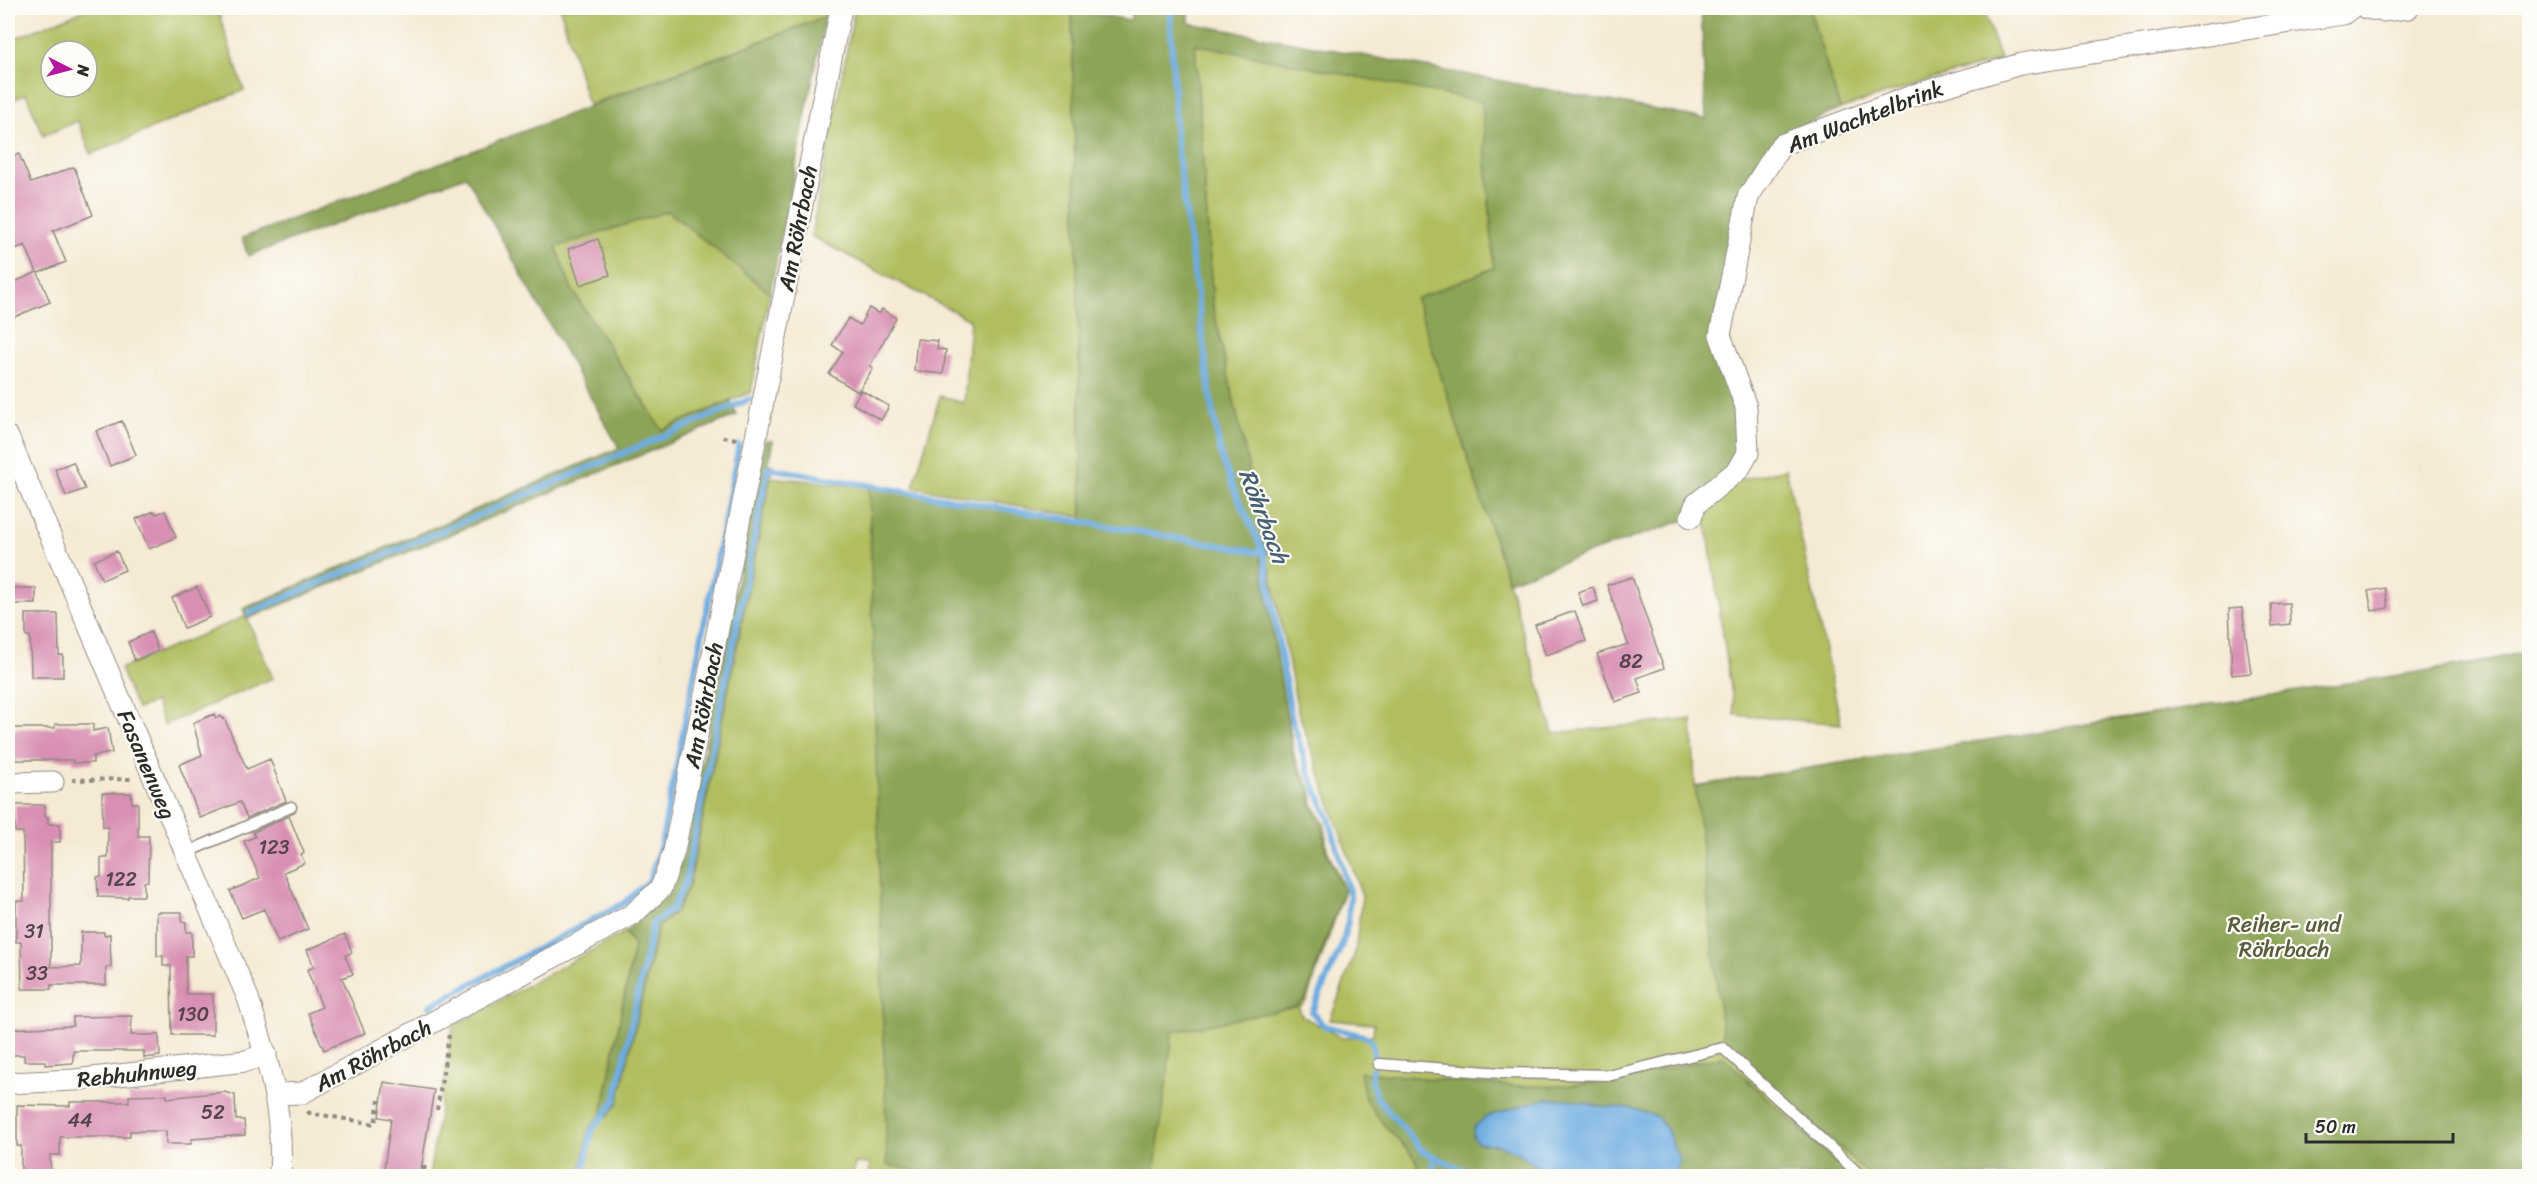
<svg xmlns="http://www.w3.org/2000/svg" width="2537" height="1184" viewBox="0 0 2537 1184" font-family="Sriracha,sans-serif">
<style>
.green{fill:#b1bd5f;stroke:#6e7445;stroke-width:1.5;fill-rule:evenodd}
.forest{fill:#8ca456;stroke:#5c6840;stroke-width:1.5}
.water{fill:#6dace0;stroke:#4c6c86;stroke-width:1.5}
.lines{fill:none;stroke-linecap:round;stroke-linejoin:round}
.stream{stroke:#6dace0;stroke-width:6}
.building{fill:#d88fb3}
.service-casing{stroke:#908a80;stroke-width:13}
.minor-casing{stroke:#908a80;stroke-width:23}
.path{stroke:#908a80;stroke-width:4;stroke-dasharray:4.5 4.5;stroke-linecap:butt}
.service{stroke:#fff;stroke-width:10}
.minor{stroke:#fff;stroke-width:21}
.labels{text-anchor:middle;stroke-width:4.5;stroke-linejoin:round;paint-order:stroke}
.number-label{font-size:20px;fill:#56444d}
.street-label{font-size:22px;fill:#2b2b2b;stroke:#fdfcf7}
.park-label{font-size:22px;fill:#5a5e3d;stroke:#fdfcf7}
.water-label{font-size:24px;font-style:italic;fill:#455f73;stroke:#fdfcf7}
</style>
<rect width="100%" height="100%" fill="#fdfcf7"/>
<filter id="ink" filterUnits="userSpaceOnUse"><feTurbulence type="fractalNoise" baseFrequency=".0167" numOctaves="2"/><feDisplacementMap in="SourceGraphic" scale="12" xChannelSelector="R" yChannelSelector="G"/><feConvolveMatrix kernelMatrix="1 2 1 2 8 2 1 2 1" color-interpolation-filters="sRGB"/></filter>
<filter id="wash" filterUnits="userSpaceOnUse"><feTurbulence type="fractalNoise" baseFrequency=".008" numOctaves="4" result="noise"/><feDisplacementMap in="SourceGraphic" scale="24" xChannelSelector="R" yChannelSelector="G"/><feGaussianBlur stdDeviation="1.35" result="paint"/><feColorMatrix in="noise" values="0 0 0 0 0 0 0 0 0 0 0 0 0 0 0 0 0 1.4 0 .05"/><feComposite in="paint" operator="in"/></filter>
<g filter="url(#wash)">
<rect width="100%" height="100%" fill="#f5ead4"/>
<path class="green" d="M90 8H217L244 90 91 154 78 121 43 136 26 94 8 102V41ZM51 51H87V87H51Z
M560 8H827L825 17 588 105Z
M855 8H1062L1072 10 1083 517 913 487 940 396 964 403 970 320 811 236Z
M1809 8H1984L2000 60 1913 85 1840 109Z
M1195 44 1482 101 1494 268 1416 299 1508 581 1553 733 1692 719 1695 786 2476 663 2529 651V1176H1078L887 1165 941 1176H869L870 1164 855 1163 853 1176H585L594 1130 618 1102 658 927 677 910 689 886 770 477 869 487 1267 554 1213 307ZM1270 567 1298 711 1362 896 1355 953 1330 1020 1374 1024 1373 1035 1342 1038 1302 1016 1299 1008 1307 1000 1345 890 1327 849 1325 825 1313 804 1312 791 1295 758 1290 729Z
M668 211 770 293 751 392 662 430 571 288 556 247Z
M1786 469 1841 724 1735 715 1705 514 1734 481Z
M246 616 273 678 164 725 155 702 137 709 120 669Z
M625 932 634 946 602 1113 589 1129 580 1176H429L453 1026Z"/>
<path class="forest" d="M1132 8H1189V23L1706 119 1701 8H1809L1840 109 1777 137 1713 335 1739 407 1741 450 1685 520 1508 581 1416 299 1494 268 1482 102 1195 44 1213 307 1268 554H1260L1293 759 1310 792 1311 805 1323 827 1325 849 1343 891 1305 999 1296 1007 1173 1032 1154 1176H941L887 1165 869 487 1082 523 1072 10 1131 20Z
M825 17 770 293 668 211 556 247 571 288 662 430 730 401 737 415 247 619 243 609 619 448 466 176 248 256 242 238Z
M765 440 773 441 768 464 773 465 689 886 677 910 658 927 618 1103 607 1117 602 1113 634 946 625 932 669 893 684 855Z
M2529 651V1176H1870L1723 1039 1695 786 2476 663Z
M1723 1057 1850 1176H1421L1415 1158 1384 1125 1365 1099 1360 1072C1425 1077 1491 1088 1556 1086 1613 1084 1667 1067 1723 1057Z"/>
<path class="water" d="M1544 1099H1569L1597 1106 1631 1108 1657 1117 1666 1128 1680 1162 1674 1176H1550L1515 1151 1497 1145 1478 1143 1473 1136 1474 1127 1486 1117Z"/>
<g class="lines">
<path class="stream" d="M1170 8 1176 139 1211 400 1221 456 1235 492 1264 553 1291 715 1308 771 1329 818 1350 895 1348 921 1342 945 1312 1012 1324 1026 1367 1037 1372 1041 1374 1056
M249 613 750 399
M430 1006 624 903 649 881 661 845 739 445
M1372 1069V1083L1377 1098 1424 1152 1468 1172 1490 1176
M583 1176 592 1130 615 1101 653 923 672 909 685 883 768 468 1264 553
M1433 1176 1434 1159"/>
</g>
<g id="blocks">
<path class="building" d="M19 154 31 183 74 167 93 215 53 231 66 262 38 273 50 302 12 318 8 307V285L37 272 25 245 8 252V220L13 218 8 205V158Z
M598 239 610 275 580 285 568 249Z
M869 308 879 314 882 309 896 318 870 366 873 368 858 392 829 374 843 352 832 345 848 318 860 325Z
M917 339 938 341 937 349 946 350 943 374 914 371Z
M861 390 889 406 881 420 853 404Z
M122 421 136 455 110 466 96 431Z
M73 462 85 489 66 496 55 469Z
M154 511 156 514 165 511 176 537 149 549 136 519Z
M117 551 125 570 102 580 94 561Z
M1632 577 1664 668 1637 678 1642 693 1615 702 1597 654 1628 644 1607 585Z
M197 587 210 617 184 628 172 598Z
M1593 587 1598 601 1583 606 1578 592Z
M13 588H36V604H12Z
M2385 588 2388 608 2372 611 2368 591Z
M2289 603 2290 624 2272 626 2271 604Z
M2242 608 2251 673 2232 675 2229 609Z
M1575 611 1586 641 1546 655 1535 625Z
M26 614H58L59 655H63V677H31L30 636H26Z
M151 632 158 651 135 661 128 642Z
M214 714 216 718 221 716 222 719 224 718 247 769 270 759 286 801 247 818 240 802 200 818 179 765 202 755 193 723Z
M55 724H93V731L108 728 112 753 93 756V763H73V760H15V756H8V732H14L15 728H55Z
M102 793H131L132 803H138V836H149L148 881 144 882V896H128V898L98 897 97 877H101V858H108V827H103Z
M15 805H45V817H48V824H60V842H51V967L81 966V932H104V935L110 934 111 967H106V985H51V989H22L21 942H16V901H24L23 832H15Z
M289 816 304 853 301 855 305 863 284 872 308 929 278 942 264 909 242 918 230 891 260 878 244 841 255 837 253 832Z
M157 912H182V922H186V932H192V956H186V994H213V1035H172L171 966H163V956H157Z
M345 934 352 952 345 956 353 974 342 978 365 1033 324 1050 308 1013 322 1007 307 970 314 967 307 950Z
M132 1016 131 1035H159L160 1056 144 1058V1051H73V1063L45 1065V1061H24V1055H8V1029L73 1026V1017Z
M384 1082 434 1090 420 1176H383L391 1119 379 1117Z
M224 1092 235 1095 236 1120H244L245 1135 191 1139V1144H166V1131H130V1137H60V1155H50L51 1176H21V1146H17V1105L70 1106V1102H129V1096L167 1095V1098Z"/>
</g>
</g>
<g filter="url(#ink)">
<use href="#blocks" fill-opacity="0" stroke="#908a80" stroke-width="1.5"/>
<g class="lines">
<g class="service-casing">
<path id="service" d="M185 853 291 807
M1379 1064 1502 1073 1612 1075 1723 1048 1861 1176"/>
</g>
<g class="minor-casing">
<path id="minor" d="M2366 8 2382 11 2408 8
M8 437 248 998C268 1061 284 1110 280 1176
M1691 517 1696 504 1739 469 1748 453 1746 407 1720 335 1748 197 1781 145 1917 94 2021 64 2343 14 2351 8
M8 783 53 782
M8 1083 74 1080 246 1061 266 1054
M276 1094 302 1093 633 914 661 888 674 851 841 8"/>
</g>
<path class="path" d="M723 437 737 439
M72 780 133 779
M437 1110 449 1035
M308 1111 309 1113 375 1124 379 1100
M422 1168H428L426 1176"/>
<use href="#service" class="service"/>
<use href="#minor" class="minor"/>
</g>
</g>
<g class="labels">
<g class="number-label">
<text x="1631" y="668">82</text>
<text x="274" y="854">123</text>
<text x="121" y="886">122</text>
<text x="34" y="938">31</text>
<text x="37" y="980">33</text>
<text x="193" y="1021">130</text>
<text x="213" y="1119">52</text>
<text x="80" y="1127">44</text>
</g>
<g class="street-label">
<text transform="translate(1865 116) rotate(-21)" y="8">Am Wachtelbrink</text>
<text transform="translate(797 228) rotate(-79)" y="8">Am Röhrbach</text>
<text transform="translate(703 705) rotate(-79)" y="8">Am Röhrbach</text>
<text transform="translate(147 764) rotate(67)" y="8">Fasanenweg</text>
<text transform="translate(373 1055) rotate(-28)" y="8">Am Röhrbach</text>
<text transform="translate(137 1073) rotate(-6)" y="8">Rebhuhnweg</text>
</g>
<g class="park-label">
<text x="2284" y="932">Reiher- und<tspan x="2284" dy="25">Röhrbach</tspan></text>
</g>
<g class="water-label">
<text transform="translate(1264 516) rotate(69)" y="8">Röhrbach</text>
</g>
</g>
<rect width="2537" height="1184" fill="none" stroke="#fdfcf7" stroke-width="30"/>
<g transform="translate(69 69) rotate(96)"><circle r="28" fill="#fdfcf7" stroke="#a9a8a5" stroke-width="1.5"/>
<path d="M0-4.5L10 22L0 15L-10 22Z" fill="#b5179e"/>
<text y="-9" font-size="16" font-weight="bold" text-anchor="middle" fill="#2b2b2b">N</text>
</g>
<path d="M2306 1133v9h147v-9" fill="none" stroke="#2b2b2b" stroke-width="3"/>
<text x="2315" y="1133" font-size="18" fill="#2b2b2b" stroke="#fdfcf7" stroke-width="4.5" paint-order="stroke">50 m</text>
</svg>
